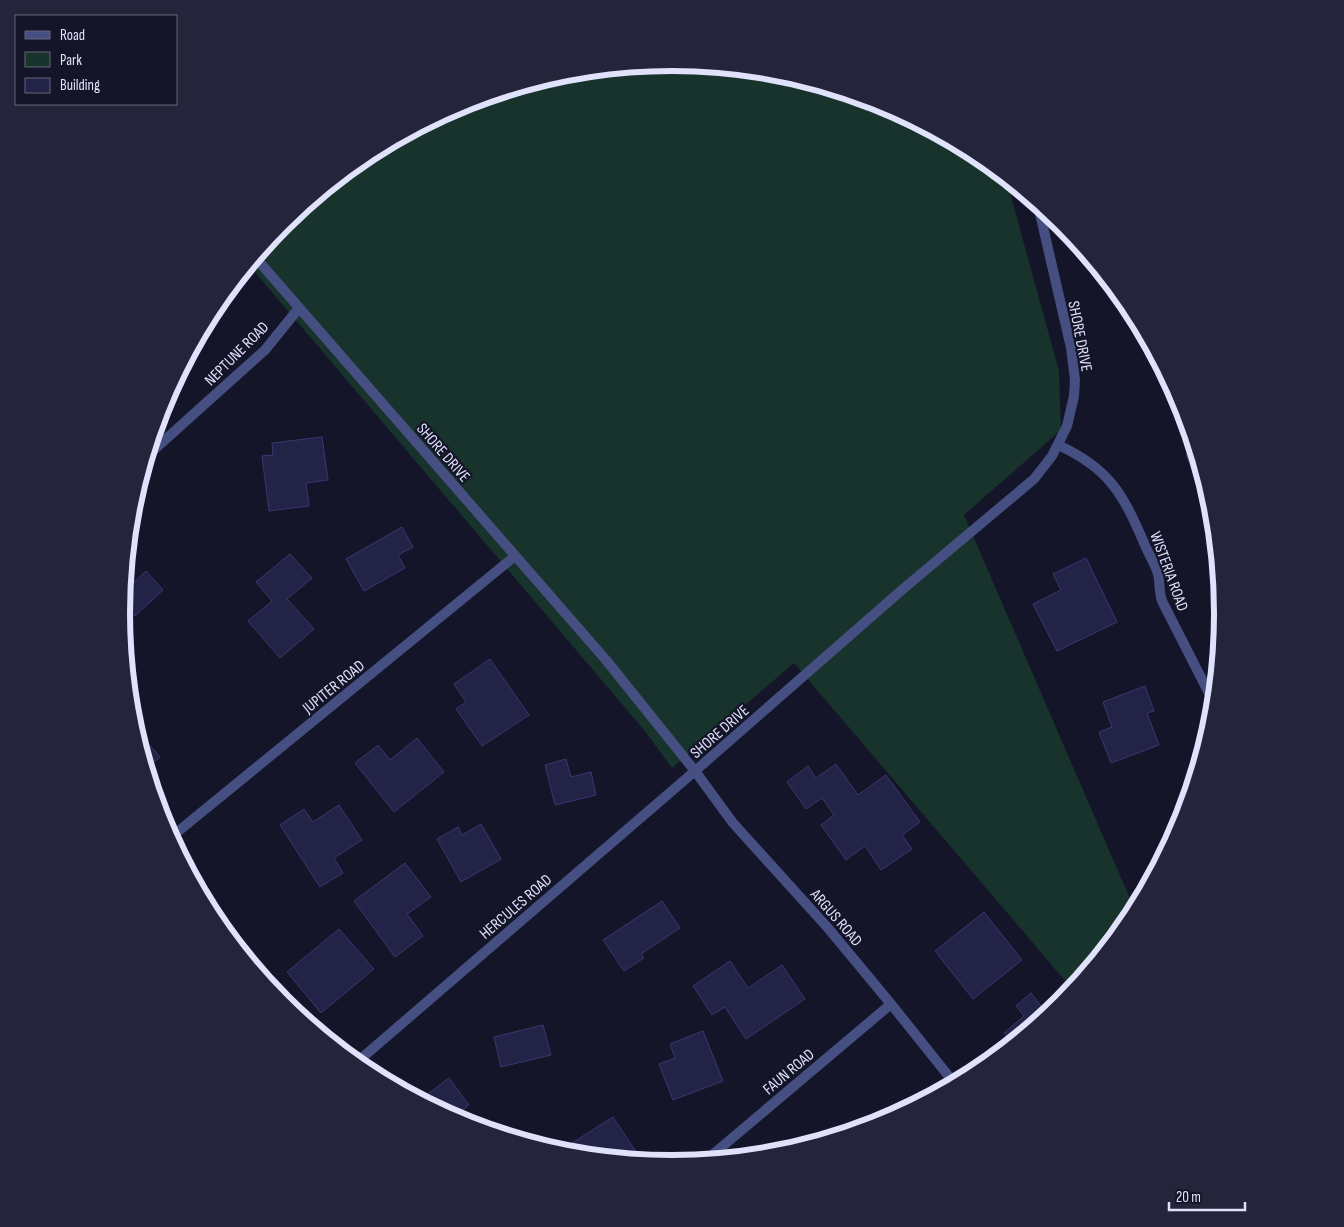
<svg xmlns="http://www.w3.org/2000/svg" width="1344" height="1227" viewBox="0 0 1344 1227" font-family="'Sofia Sans Condensed',sans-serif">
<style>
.green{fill:#18322c}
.building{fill:#232347;stroke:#383870}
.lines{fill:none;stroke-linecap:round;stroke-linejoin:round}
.street{stroke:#454f82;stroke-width:10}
.labels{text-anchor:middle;stroke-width:4.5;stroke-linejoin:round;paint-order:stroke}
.street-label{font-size:16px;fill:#e0e2fb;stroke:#141529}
.rim{fill:none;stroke:#e0e2fb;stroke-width:6}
</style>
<rect width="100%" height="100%" fill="#141529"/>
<path class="green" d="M672 63 780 73 883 105 978 156 1006 178 1059 371 1061 430 964 515 1135 910 1130 920 1073 990 794 663 672 768 644 730 249 265 283 224 366 155 461 104 565 73Z"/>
<path class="building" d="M322 437 328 480 306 483 309 506 269 511 262 456 273 455 272 443Z
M1196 451 1212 506 1215 532 1186 454Z
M402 527 413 547 398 555 405 568 364 591 346 559Z
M290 554 312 578 287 599 314 629 280 658 248 621 272 601 256 582Z
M1086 558 1117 622 1057 651 1033 604 1061 590 1053 574Z
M146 571 163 590 135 616 122 603 125 577 132 584Z
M490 659 529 715 482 746 456 709 466 702 454 684Z
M1145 686 1154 711 1147 713 1159 745 1111 763 1099 732 1112 727 1103 702Z
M417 738 444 772 394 812 355 763 378 745 390 760Z
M146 741 160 757 146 769 140 747Z
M566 759 571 777 591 772 596 795 555 805 545 765Z
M836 764 858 795 886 775 920 822 902 835 912 849 881 870 865 846 846 860 821 825 834 815 822 798 806 809 787 782 808 766 816 778Z
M339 805 362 840 334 858 343 873 320 887 280 825 304 809 313 822Z
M481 824 501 859 461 882 437 839 458 827 462 835Z
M405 863 431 897 407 914 423 936 395 957 354 901Z
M662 901 680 928 641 954 644 958 624 971 603 940Z
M984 912 1022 960 973 999 935 951Z
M339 929 374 969 321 1013 287 972Z
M730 961 748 988 782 965 805 999 746 1039 725 1007 712 1015 693 986Z
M1031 993 1045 1011 1064 995 1066 998 1061 1003 1013 1043 1004 1033 1024 1016 1016 1006Z
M543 1025 551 1055 501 1067 494 1037Z
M703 1031 723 1081 673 1100 659 1064 675 1058 670 1044Z
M449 1078 469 1105 452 1118 420 1100Z
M613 1117 638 1155 629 1160 558 1152Z"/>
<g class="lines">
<path class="street" d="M255 257 606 660 695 771 733 823 828 928 891 1004 955 1084
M1058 445C1109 468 1123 494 1144 543 1148 553 1155 564 1158 574 1160 583 1159 592 1162 601L1214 703
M147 456 265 350 299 308
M170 838 515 556
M356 1063 695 771 903 589 1034 479 1052 456 1067 426 1074 396 1075 380 1071 348 1038 205
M705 1161 891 1004"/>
</g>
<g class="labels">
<g class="street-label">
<text transform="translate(1081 336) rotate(79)" y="6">SHORE DRIVE</text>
<text transform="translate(236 353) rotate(-45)" y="6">NEPTUNE ROAD</text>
<text transform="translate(444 452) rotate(49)" y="6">SHORE DRIVE</text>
<text transform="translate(1170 571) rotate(70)" y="6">WISTERIA ROAD</text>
<text transform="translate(333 686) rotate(-39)" y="6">JUPITER ROAD</text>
<text transform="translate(719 731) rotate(-41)" y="6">SHORE DRIVE</text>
<text transform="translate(515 906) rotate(-41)" y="6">HERCULES ROAD</text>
<text transform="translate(837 917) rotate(49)" y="6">ARGUS ROAD</text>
<text transform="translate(788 1071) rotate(-40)" y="6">FAUN ROAD</text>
</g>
</g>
<path d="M0 0H1344V1227H0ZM130 613a542 542 0 1 1 1084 0a542 542 0 1 1-1084 0Z" fill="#24253a" fill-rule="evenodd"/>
<path class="rim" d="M130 613a542 542 0 1 1 1084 0a542 542 0 1 1-1084 0Z"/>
<rect x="15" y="15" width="162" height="90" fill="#141529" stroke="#66677d"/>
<rect x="25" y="31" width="25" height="8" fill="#454f82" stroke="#66677d"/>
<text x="60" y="40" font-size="15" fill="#e0e2fb">Road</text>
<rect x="25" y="52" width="25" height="15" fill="#18322c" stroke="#66677d"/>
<text x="60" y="65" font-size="15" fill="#e0e2fb">Park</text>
<rect x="25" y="78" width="25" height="15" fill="#232347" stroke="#66677d"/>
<text x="60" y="90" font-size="15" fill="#e0e2fb">Building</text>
<path d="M1169 1202v8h76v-8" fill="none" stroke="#e0e2fb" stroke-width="2.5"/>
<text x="1176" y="1202" font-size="15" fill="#e0e2fb" stroke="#141529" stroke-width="4" paint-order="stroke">20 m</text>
</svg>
